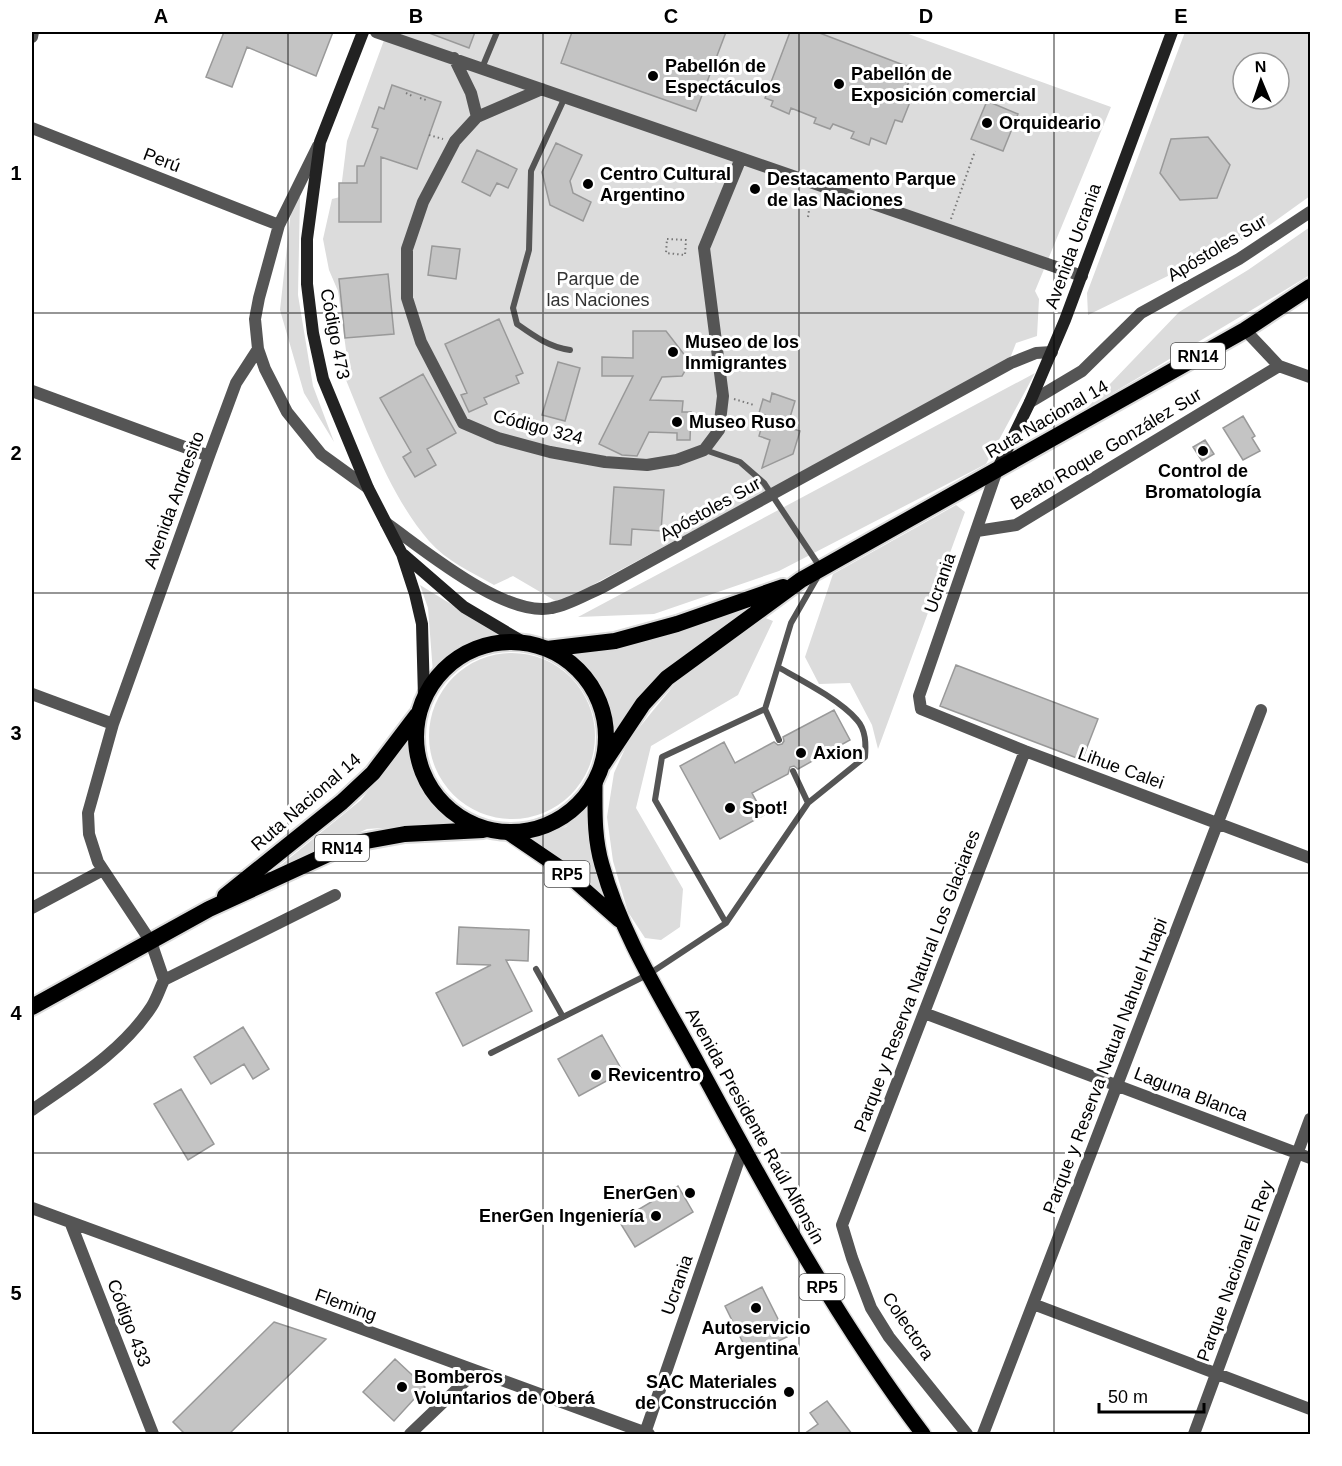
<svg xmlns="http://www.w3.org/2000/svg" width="1342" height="1466" viewBox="0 0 1342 1466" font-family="Arial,sans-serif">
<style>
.green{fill:#dcdcdc;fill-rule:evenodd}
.building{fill:#c4c4c4;stroke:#999;stroke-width:1.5}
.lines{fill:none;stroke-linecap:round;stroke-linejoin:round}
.primary-casing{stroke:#dbdbdb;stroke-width:18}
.trunk-casing{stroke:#dbdbdb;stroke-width:20}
.path{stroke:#777;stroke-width:2;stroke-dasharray:1.5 3;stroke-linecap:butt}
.service{stroke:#555;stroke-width:6}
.minor{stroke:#555;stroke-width:12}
.secondary{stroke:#222;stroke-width:12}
.primary{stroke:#000;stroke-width:15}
.trunk{stroke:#000;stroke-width:16}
.grid{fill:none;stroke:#000;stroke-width:1.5;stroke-opacity:0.55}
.poi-dot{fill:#000;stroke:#fff;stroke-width:2}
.labels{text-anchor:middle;stroke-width:6;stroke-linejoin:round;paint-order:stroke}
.shield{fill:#fff;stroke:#4c4c4c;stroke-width:1.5}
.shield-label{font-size:16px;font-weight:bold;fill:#000}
.poi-label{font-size:18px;font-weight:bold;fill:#000;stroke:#fff;text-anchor:start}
.street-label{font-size:18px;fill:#000;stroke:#fff}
.park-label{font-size:18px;fill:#333;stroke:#fff}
.neatline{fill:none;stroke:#000;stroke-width:2}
.grid-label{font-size:20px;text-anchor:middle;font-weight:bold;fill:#000}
</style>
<rect width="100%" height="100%" fill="#fff"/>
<path class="green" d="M387 32H903L1111 107 1035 291 1039 299 1037 336 1016 343 1009 361 559 603 513 576 494 585C472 572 446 561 429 541 389 495 365 425 341 368L348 365 338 291 329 270 323 239 332 199 340 197 347 141Z
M1185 32H1310V196L1264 229 1088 315 1087 293ZM1243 63H1279V99H1243Z
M293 192 300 197 298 295 313 386 334 442 304 393 280 310Z
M1310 227V275L1086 409 1179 312 1248 270Z
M1035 373 986 464 779 571 654 614 578 617Z
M956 505 965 512 878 749 872 725 850 683 819 684 805 657 833 574Z
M420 585 498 633 460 645 433 673 428 608Z
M749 607 661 671 614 733 603 691 569 650 649 642Z
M763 617 773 621 738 695 651 746 636 808 683 889 680 927 661 940 645 938 628 912 613 861 607 817 614 773 629 740 674 685Z
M429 736a83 83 0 1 1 166 0a83 83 0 1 1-166 0Z
M410 737 417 776 432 801 459 823 367 829 276 869 361 800Z
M590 801 606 898 568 864 528 836 566 827Z"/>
<path class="building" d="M224 32H333L316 76 247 47 232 87 206 77Z
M572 32H726L696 111 561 63Z
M790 32H817L914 69 904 94 912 97 902 122 895 120 886 144 871 138 869 145 851 138 854 132 833 124 830 129 814 123 816 118 791 108 789 114 771 106 773 101 765 98Z
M429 33V32H475L469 48Z
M392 85 441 102 417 169 381 157V222H339V183H357V166H364L378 129 372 127 379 107 384 109Z
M987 101 1018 114 1003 151 971 139Z
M1208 137 1230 165 1217 198 1180 200 1160 173 1171 139Z
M556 143 582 155 570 181 573 193 591 202 583 221 550 205 542 172Z
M477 150 517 169 508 188 497 183 490 196 462 182Z
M432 246 460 249 456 279 428 275Z
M388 274 394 334 345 338 339 279Z
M499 319 523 373 516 376 519 383 484 398 487 404 469 412 461 395 467 393 445 344Z
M633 331H666L690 362 682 376 662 377 650 400 683 401 682 412H691L690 440H677V433L649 432 637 456 622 455 599 444 633 376H602V357L633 358Z
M558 362 580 368 565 421 542 415Z
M423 374 456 433 427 449 436 465 415 477 403 457 411 452 380 398Z
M772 393 795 401 787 427 800 431 793 454 762 468 770 440 759 436 765 415 759 413 763 399 770 402Z
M1243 416 1255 436 1252 438 1260 451 1243 460 1223 428Z
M1205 440 1214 454 1202 461 1193 447Z
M614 487 664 490 661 531 632 529 631 545 610 544Z
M956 665 1098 719 1082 760 940 706Z
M834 710 850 740 798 769 794 766 790 767 788 774 752 793 764 815 720 839 680 766 724 742 735 763 774 742 778 745 782 744 784 741 783 737Z
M459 927 529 930 528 961 506 960 532 1011 463 1046 436 993 491 965 457 964Z
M243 1027 269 1069 253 1079 244 1064 211 1084 194 1057Z
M602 1035 623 1072 579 1096 558 1059Z
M181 1089 214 1144 188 1160 154 1104Z
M678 1186 693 1212 635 1247 619 1221Z
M762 1287 787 1337 749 1355 725 1306Z
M274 1322 326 1339 229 1434H185L173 1422Z
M395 1359 425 1387 394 1421 363 1392Z
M827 1401 852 1434H804L818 1424 810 1413Z"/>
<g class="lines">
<g class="primary-casing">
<path id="primary" d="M595 784C595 812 594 838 602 865 622 937 664 1001 699 1066 767 1192 836 1319 923 1434
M509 833 559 867 619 920"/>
</g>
<g class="trunk-casing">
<path id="trunk" d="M416 737a95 95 0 1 1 190 0a95 95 0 1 1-190 0Z
M547 649 615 641 677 624 783 587
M603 764 643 704 667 678 801 580 1245 330 1310 287
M225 896 342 802 373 773 417 715
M32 1007 209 909 350 844 405 834 483 830"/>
</g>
<path class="path" d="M406 93 412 96
M420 98 426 100
M429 135 443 139
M808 217 811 197
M951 219 975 151
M667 239 686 240 685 255 666 253Z
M734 399 754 405"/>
<path class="service" d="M482 68 497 32
M565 97 531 171 529 250 513 308 517 324C534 336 549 347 570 350
M705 450 740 462 764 483 820 567
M778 667C801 680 840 700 857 720 866 730 866 744 865 757L808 803
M779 740 765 709 791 623 818 576
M726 923 655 800 662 757 765 709
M536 969 563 1017
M491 1053 649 974 726 923 808 803 793 771"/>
<path class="minor" d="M376 32 1082 276
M32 37 33 32
M454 58 471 93 477 117
M542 89 477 117 455 141 423 202 407 249V298L421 342 463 423 498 438 550 452 605 462 647 465 677 460 704 450 719 430 723 396 704 248 741 158
M32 128 279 225
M318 146 279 225 259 298 255 319 258 349 265 369 287 412 321 454 368 488
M1245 330 1279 366 1310 377
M32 391 209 456
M1030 402 1082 371 1141 313 1239 259 1310 212
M997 470 919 696 921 709 1025 751 1310 858
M386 523C423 549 505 618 552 608 569 605 587 594 603 587L1011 363 1036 353 1052 352
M977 531 1016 525 1279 366
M32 694 113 724
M32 908 103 870
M164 980 151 942 98 862 89 834 88 813 113 724 209 456 236 383 258 349
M924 1013 1310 1158
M32 1110C75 1080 123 1051 152 1006 157 998 160 988 164 980L335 895
M32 1208 649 1434
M71 1224 153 1434
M1033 1304 1310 1409
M645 1433 743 1148
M410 1434 476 1371
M967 1434 889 1337 871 1308 852 1258 842 1225 1025 751
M983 1434 1261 710
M1194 1434 1310 1119"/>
<path class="secondary" d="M363 32 320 142 307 239V284L313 333 323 379 368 488 402 554 415 594 422 624 424 697
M997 470 1030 402 1065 320 1172 32
M404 555 464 607 523 642"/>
<use href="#primary" class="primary"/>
<use href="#trunk" class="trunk"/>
</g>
<path class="grid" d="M288 32V1434M543 32V1434M799 32V1434M1054 32V1434M32 313H1310M32 593H1310M32 873H1310M32 1153H1310"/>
<g class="poi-dot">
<circle cx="653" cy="76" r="6"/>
<circle cx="839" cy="84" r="6"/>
<circle cx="987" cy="123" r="6"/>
<circle cx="588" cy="184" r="6"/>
<circle cx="755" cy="189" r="6"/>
<circle cx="673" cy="352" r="6"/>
<circle cx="677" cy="422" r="6"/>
<circle cx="1203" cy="451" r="6"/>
<circle cx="801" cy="753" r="6"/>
<circle cx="730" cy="808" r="6"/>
<circle cx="596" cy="1075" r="6"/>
<circle cx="690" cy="1193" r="6"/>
<circle cx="656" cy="1216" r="6"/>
<circle cx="756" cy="1308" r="6"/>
<circle cx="402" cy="1387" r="6"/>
<circle cx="789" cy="1392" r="6"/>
</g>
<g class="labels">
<g class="shield">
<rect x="1171" y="343" width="54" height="26" rx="4.5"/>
<rect x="315" y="835" width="54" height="26" rx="4.5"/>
<rect x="544.5" y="861" width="45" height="26" rx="4.5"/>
<rect x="799.5" y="1274" width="45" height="26" rx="4.5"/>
</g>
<g class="shield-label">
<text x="1198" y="362">RN14</text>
<text x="342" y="854">RN14</text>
<text x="567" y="880">RP5</text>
<text x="822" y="1293">RP5</text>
</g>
<g class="poi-label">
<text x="665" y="72">Pabellón de<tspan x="665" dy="21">Espectáculos</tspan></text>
<text x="851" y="80">Pabellón de<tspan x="851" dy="21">Exposición comercial</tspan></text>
<text x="999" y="129">Orquideario</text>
<text x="600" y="180">Centro Cultural<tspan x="600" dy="21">Argentino</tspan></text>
<text x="767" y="185">Destacamento Parque<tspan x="767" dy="21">de las Naciones</tspan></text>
<text x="685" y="348">Museo de los<tspan x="685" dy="21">Inmigrantes</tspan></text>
<text x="689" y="428">Museo Ruso</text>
<text x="1203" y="477" text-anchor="middle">Control de<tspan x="1203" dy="21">Bromatología</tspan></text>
<text x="813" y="759">Axion</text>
<text x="742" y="814">Spot!</text>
<text x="608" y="1081">Revicentro</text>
<text x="678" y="1199" text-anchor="end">EnerGen</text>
<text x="644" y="1222" text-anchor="end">EnerGen Ingeniería</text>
<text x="756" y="1334" text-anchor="middle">Autoservicio<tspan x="756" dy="21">Argentina</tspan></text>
<text x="414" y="1383">Bomberos<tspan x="414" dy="21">Voluntarios de Oberá</tspan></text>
<text x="777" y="1388" text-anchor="end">SAC Materiales<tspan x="777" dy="21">de Construcción</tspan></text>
</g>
<g class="street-label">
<text transform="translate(162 160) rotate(21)" y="6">Perú</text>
<text transform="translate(1073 246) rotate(-70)" y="6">Avenida Ucrania</text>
<text transform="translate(1217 248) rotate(-31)" y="6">Apóstoles Sur</text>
<text transform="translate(335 334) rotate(79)" y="6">Código 473</text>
<text transform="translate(1047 419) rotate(-30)" y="6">Ruta Nacional 14</text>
<text transform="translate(538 427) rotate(15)" y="6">Código 324</text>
<text transform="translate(1106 449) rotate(-31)" y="6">Beato Roque González Sur</text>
<text transform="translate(174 500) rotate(-70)" y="6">Avenida Andresito</text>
<text transform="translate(710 509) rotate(-29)" y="6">Apóstoles Sur</text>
<text transform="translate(940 583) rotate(-71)" y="6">Ucrania</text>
<text transform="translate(1121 768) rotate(20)" y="6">Lihue Calei</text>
<text transform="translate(306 802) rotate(-41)" y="6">Ruta Nacional 14</text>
<text transform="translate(917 981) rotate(-69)" y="6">Parque y Reserva Natural Los Glaciares</text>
<text transform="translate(1105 1066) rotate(-69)" y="6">Parque y Reserva Natual Nahuel Huapi</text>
<text transform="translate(1191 1094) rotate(21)" y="6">Laguna Blanca</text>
<text transform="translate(755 1126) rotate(61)" y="6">Avenida Presidente Raúl Alfonsín</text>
<text transform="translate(1235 1271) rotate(-70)" y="6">Parque Nacional El Rey</text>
<text transform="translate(677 1285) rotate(-71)" y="6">Ucrania</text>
<text transform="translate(346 1305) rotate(20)" y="6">Fleming</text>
<text transform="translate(129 1323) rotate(69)" y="6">Código 433</text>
<text transform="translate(908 1326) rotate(56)" y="6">Colectora</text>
</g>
<g class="park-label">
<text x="598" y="285">Parque de<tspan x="598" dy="21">las Naciones</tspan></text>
</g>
</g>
<rect width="1342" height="1466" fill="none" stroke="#ffffff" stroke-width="66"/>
<g transform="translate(1261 81) rotate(358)"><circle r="28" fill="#ffffff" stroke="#999999" stroke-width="1.5"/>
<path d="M0-4.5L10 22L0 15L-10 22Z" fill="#000000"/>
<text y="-9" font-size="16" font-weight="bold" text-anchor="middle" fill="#000000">N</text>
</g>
<path d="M1099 1403v9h105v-9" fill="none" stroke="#000000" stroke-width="3"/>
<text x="1108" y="1403" font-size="18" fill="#000000" stroke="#ffffff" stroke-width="4.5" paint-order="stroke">50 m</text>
<rect x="33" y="33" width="1276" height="1400" class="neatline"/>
<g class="grid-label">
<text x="161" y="23">A</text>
<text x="416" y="23">B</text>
<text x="671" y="23">C</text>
<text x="926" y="23">D</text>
<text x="1181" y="23">E</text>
<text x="16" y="180">1</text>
<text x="16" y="460">2</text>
<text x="16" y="740">3</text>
<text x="16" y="1020">4</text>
<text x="16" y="1300">5</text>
</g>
</svg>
